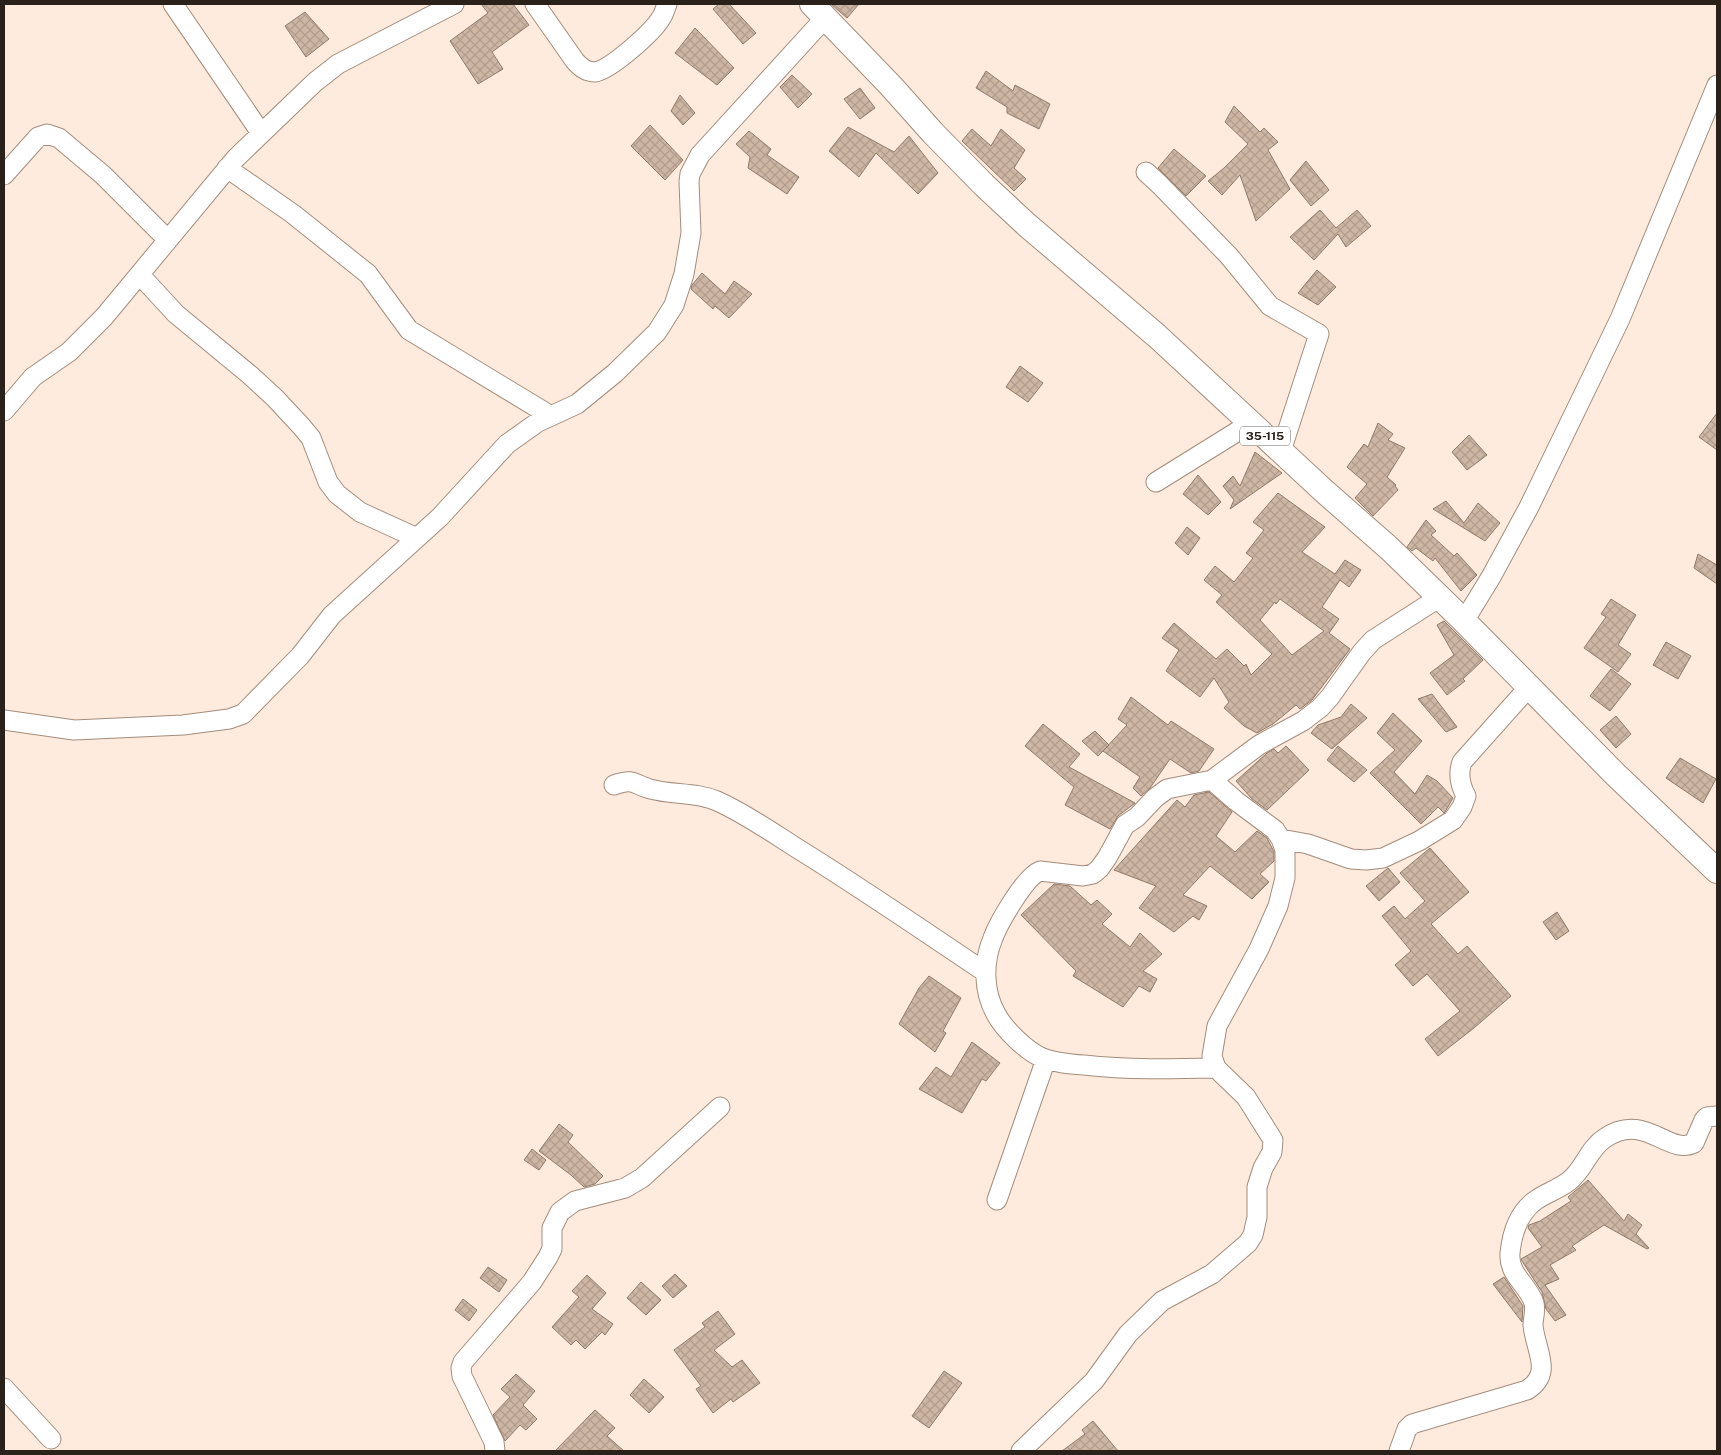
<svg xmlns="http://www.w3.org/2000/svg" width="1721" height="1455" viewBox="0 0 1721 1455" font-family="'Public Sans',sans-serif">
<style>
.building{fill:url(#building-cross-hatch);stroke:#907a6a;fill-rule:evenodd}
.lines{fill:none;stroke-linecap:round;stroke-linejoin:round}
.minor-casing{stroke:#a38c7c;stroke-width:21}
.major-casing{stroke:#a38c7c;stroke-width:26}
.minor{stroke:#fff;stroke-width:19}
.major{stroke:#fff;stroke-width:24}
.labels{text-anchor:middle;stroke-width:5;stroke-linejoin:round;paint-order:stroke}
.shield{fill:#fff;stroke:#6a645f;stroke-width:1}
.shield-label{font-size:12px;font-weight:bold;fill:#2a211b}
</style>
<defs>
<pattern id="building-cross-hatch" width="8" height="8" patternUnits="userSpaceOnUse" patternTransform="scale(1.25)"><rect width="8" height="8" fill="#ceb6a5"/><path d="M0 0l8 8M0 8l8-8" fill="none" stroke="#b19c8d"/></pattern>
</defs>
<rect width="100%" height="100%" fill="#ffebdd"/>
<path class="building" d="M481 4H513L529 25 492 52 503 69 478 84 450 41 488 13Z
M719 4H729L756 33 743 44 713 9Z
M831 4H859L847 18Z
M305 12 329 39 306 57 285 26Z
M695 28 734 68 717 85 675 53Z
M986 71 1013 91 1015 85 1050 104 1039 129 1007 113V107L976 88Z
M792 75 812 94 798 108 780 87Z
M860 88 875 108 860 119 844 99Z
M680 95 695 113 683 125 671 111Z
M1234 106 1260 132 1264 128 1278 142 1268 150 1290 189 1256 221 1240 175 1222 195 1208 181 1224 168 1248 144 1225 122Z
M650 125 683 160 665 180 631 146Z
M848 127 894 152 909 136 938 173 918 194 876 153 859 177 829 151Z
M972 129 991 146 1001 129 1025 150 1014 168 1026 179 1014 191 962 141Z
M749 131 771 149 767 155 799 177 787 194 748 168 750 157 736 144Z
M1174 149 1206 176 1186 196 1158 168Z
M1306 161 1329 190 1311 206 1290 180Z
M1320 210 1336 228 1357 210 1371 226 1346 247 1338 234 1314 260 1290 237Z
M1317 270 1336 287 1318 305 1298 293Z
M702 273 725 294 734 281 752 294 729 318 715 306 713 309 691 289 692 285Z
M1020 366 1043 383 1028 402 1006 387Z
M1717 413V450L1699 437Z
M1378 423 1393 434 1388 440 1405 448 1387 477 1396 485 1395 486 1398 490 1373 516 1355 498 1367 484 1347 467 1364 444 1368 447Z
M1469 435 1487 455 1467 470 1452 452Z
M1255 452 1282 473 1230 509 1234 500 1223 486 1233 476 1240 486Z
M1198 475 1221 502 1208 515 1183 494Z
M1278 493 1325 527 1302 552 1335 574 1345 560 1361 570 1349 587 1340 580 1322 607 1339 619 1329 633 1350 649 1312 700 1300 709 1296 705 1273 724 1257 733 1244 726 1224 708 1229 702 1214 678 1200 697 1166 671 1179 650 1162 638 1174 623 1216 659 1227 649 1244 666 1246 664 1251 675 1272 654 1216 602 1222 595 1204 580 1215 566 1234 582 1253 558 1246 553 1264 530 1253 522ZM1280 599 1324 631 1292 655 1260 620 1275 602 1276 604Z
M1446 501 1464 523 1478 503 1500 523 1485 541 1433 509Z
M1426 520 1436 531 1431 535 1454 556 1457 553 1477 575 1461 591 1435 558 1433 561 1416 548 1412 551 1407 547Z
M1187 527 1200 538 1188 555 1175 543Z
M1698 554 1717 565V584L1694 568Z
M1611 599 1636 615 1618 645 1631 654 1618 672 1584 648 1606 617 1601 614Z
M1444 621 1483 660 1463 679 1465 681 1447 695 1430 673 1454 655 1437 625Z
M1666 642 1691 656 1678 679 1653 665Z
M1611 669 1631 684 1610 711 1590 696Z
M1432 694 1457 727 1446 732 1418 699Z
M1131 697 1168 725 1171 721 1214 749 1199 771 1191 773 1170 759 1150 788 1141 796 1133 788 1140 777 1103 751 1127 725 1118 719Z
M1351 704 1367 718 1332 749 1311 733 1318 725 1341 717Z
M1393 713 1422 741 1394 772 1415 794 1427 775 1437 781 1453 798 1445 812 1444 813 1438 807 1421 824 1370 773 1395 750 1377 733Z
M1616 716 1631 734 1616 748 1600 730Z
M1043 724 1080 754 1069 767 1135 803 1118 816 1110 829 1065 805 1074 787 1025 746Z
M1095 731 1109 745 1098 756 1082 741Z
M1286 746 1309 770 1267 810 1252 799 1236 781 1267 753 1274 749 1278 753Z
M1338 746 1367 770 1354 782 1327 760Z
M1680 758 1716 779 1703 803 1666 778Z
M1209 792 1232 812 1216 836 1235 852 1257 831 1267 838 1274 852V861L1260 874 1269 882 1252 899 1210 866 1183 895 1207 906 1199 920 1193 916 1174 932 1139 908 1156 886 1114 870 1177 800 1185 807 1194 795Z
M1430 848 1469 892 1431 924 1458 954 1467 946 1511 996 1474 1028 1438 1056 1425 1039 1460 1011 1427 974 1413 986 1395 965 1411 951 1382 916 1394 906 1405 919 1425 901 1400 873Z
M1388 868 1400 882 1379 901 1366 886Z
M1054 884 1070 886 1091 905 1097 900 1112 914 1102 924 1130 947 1140 933 1162 954 1143 971 1157 979 1150 992 1139 986 1123 1007 1073 976 1076 971 1021 915Z
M1557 912 1569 931 1556 940 1543 922Z
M929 976 961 998 943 1031 946 1033 935 1052 899 1024 919 988Z
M972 1042 1000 1063 986 1081 982 1079 962 1113 919 1089 936 1067 951 1077Z
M559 1124 573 1135 568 1142 603 1176 595 1184 584 1187 571 1175 539 1151Z
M532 1149 546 1160 539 1170 524 1160Z
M1588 1180 1624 1221 1628 1214 1642 1225 1636 1234 1649 1248 1647 1249 1604 1225 1572 1246 1576 1250 1550 1265 1559 1279 1545 1285 1566 1315 1555 1321 1546 1309 1542 1292 1522 1261 1521 1259 1542 1247 1528 1228 1529 1225 1540 1221 1571 1201 1568 1197Z
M488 1267 507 1280 499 1292 480 1278Z
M675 1274 687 1286 673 1298 662 1286Z
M587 1275 606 1293 592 1309 613 1324 605 1335 602 1332 585 1349 576 1340 571 1345 552 1327 579 1297 572 1291Z
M1504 1277 1523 1306 1522 1322 1493 1284Z
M641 1282 661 1300 646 1315 627 1298Z
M463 1299 477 1310 469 1321 455 1310Z
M718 1311 735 1334 714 1350 732 1367 742 1360 760 1383 733 1402 731 1399 713 1413 696 1389 701 1386 674 1350 705 1327 702 1323Z
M944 1371 962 1383 929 1428 912 1416Z
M516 1374 535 1391 523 1405 537 1419 526 1430 520 1425 505 1441 493 1415 510 1397 501 1389Z
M644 1379 664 1397 649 1413 630 1395Z
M595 1410 615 1428 607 1436 624 1451H555Z
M1093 1421 1118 1451H1062L1085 1434 1082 1430Z"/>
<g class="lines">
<g class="minor-casing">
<path id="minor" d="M173 4 261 133
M535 4 575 61C580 67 586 72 595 72 610 70 653 32 661 18 664 14 665 9 667 4
M227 168 293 214 368 274 409 330 551 416
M1146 172 1160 185 1229 256 1270 306 1319 334 1281 451
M4 175 38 137 47 134 59 138 103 175 167 239
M140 275 176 314 250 375 275 398 302 427 311 438 328 482 337 494 360 512 417 538
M4 411 33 377 69 352 104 317 236 158 315 82 338 64 454 4
M1156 482 1251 423
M1464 621 1491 577 1529 507 1620 319 1717 85
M4 720 74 730 183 725 229 719 243 714 300 656 332 615 440 517 507 444 538 422 577 404 615 373 657 332 674 305 684 274 691 233 689 182 690 174 700 155 825 18
M614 785C634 778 633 784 650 789 672 795 696 792 717 801 744 813 770 831 795 847 860 887 922 930 985 972
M1281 839 1308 844 1351 859 1366 860 1383 858 1419 841 1453 820 1462 807 1466 796C1460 785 1458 773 1462 762L1529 687
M1216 1068C1172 1069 1128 1070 1084 1065 1070 1064 1056 1063 1043 1058 1027 1052 1004 1029 996 1014 983 991 983 962 993 938 999 922 1025 877 1040 871L1083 876 1093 874 1099 869 1107 858 1125 825 1137 817 1155 798 1167 789 1212 780 1259 745 1303 721 1320 708 1330 697 1362 652 1373 640 1440 597
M997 1200 1046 1059
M4 1388 51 1439
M495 1451 494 1442 462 1376 461 1368 463 1362 532 1282 548 1257 552 1249V1228L560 1212 575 1201 625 1188 642 1178 720 1107
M1021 1451 1094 1381 1128 1334 1162 1301 1212 1274 1248 1243 1253 1235 1257 1217V1187L1263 1168 1272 1152 1273 1140 1246 1097 1216 1068 1212 1056 1217 1026 1259 949 1278 906 1285 878V850L1281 839 1275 830 1236 801 1212 780
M1399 1451 1407 1429 1412 1424 1527 1390C1554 1373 1535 1350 1533 1325 1533 1318 1536 1311 1534 1303 1528 1284 1508 1275 1510 1253 1512 1233 1519 1212 1536 1200 1546 1193 1559 1189 1569 1181 1584 1170 1588 1149 1605 1138 1645 1111 1668 1156 1694 1143L1704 1120 1707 1117 1717 1116"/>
</g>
<g class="major-casing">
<path id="major" d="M812 4 891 86 933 133 984 185 1027 225 1157 336 1324 491 1390 549 1464 621 1616 775 1717 871"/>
</g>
<use href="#minor" class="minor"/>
<use href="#major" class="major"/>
</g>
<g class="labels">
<rect class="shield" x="1240" y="426.5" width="50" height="19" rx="4"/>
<g class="shield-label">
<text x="1265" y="440">35-115</text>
</g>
</g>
<rect width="1721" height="1455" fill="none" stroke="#2a211b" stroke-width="10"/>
</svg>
